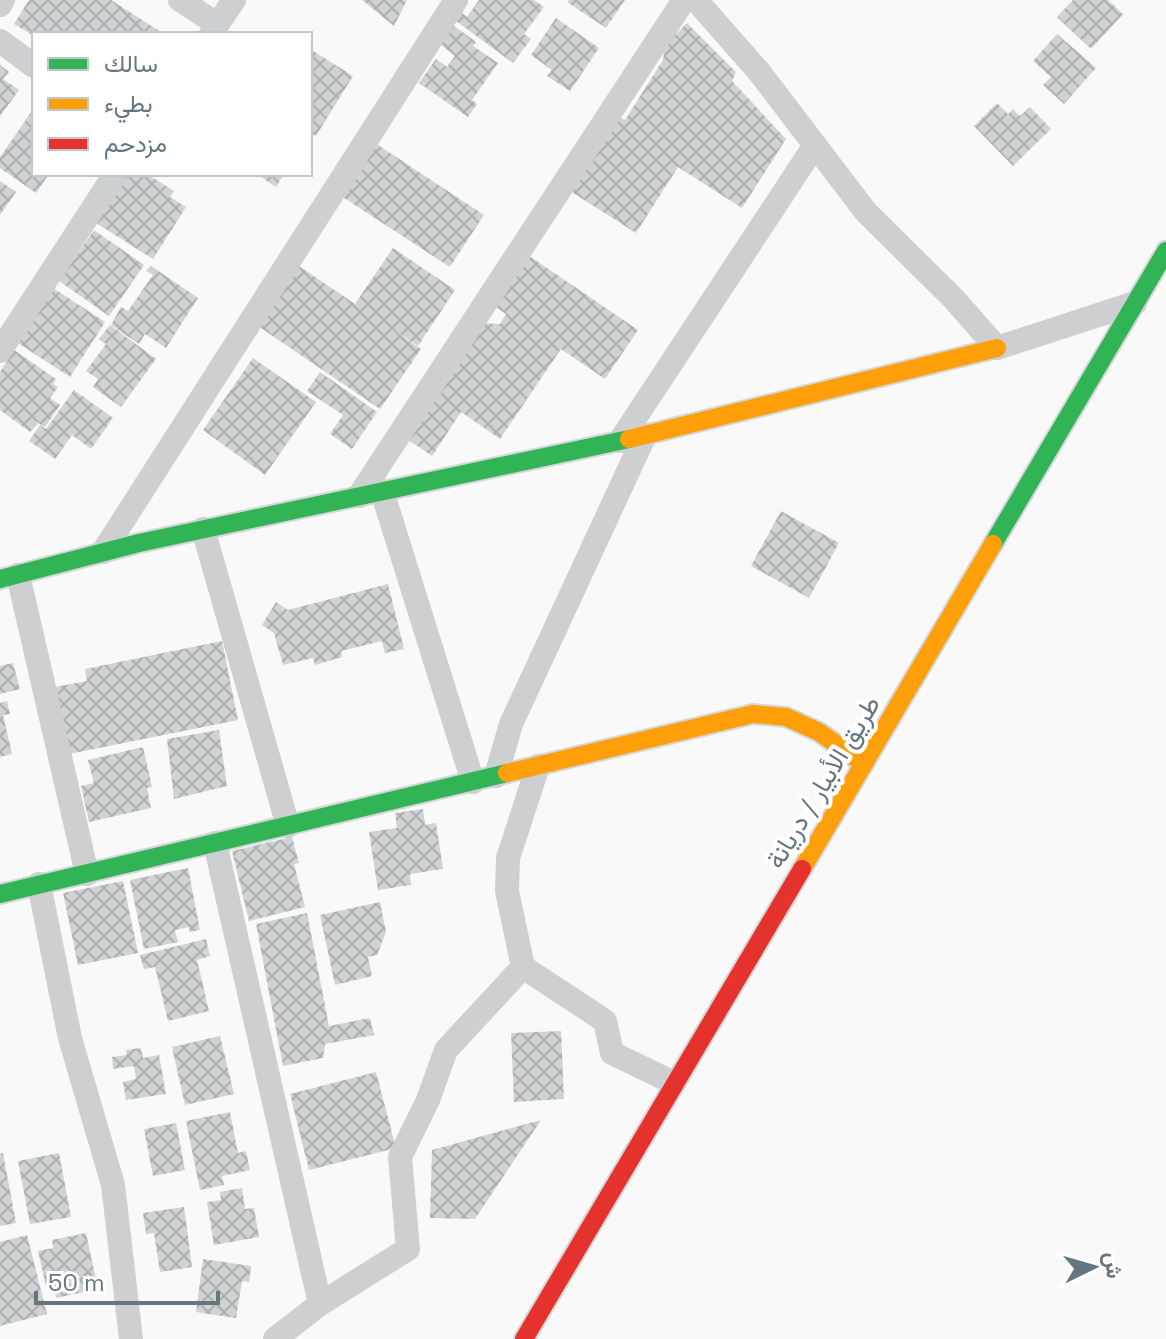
<svg xmlns="http://www.w3.org/2000/svg" width="1166" height="1339" viewBox="0 0 1166 1339" font-family="'Space Grotesk',Vazirmatn,sans-serif">
<style>
.building{fill:url(#building-cross-hatch)}
.lines{fill:none;stroke-linecap:round;stroke-linejoin:round}
.fast-casing{stroke:#d5d6d7;stroke-width:22}
.slow-casing{stroke:#d5d6d7;stroke-width:22}
.jam-casing{stroke:#d5d6d7;stroke-width:22}
.street{stroke:#cecfd0;stroke-width:24}
.fast{stroke:#30b455;stroke-width:18}
.slow{stroke:#ff9f0a;stroke-width:18}
.jam{stroke:#e5322d;stroke-width:18}
.labels{text-anchor:middle;stroke-width:8;stroke-linejoin:round;paint-order:stroke}
.street-label{font-size:26px;fill:#657683;stroke:#fff}
</style>
<defs>
<pattern id="building-cross-hatch" width="8" height="8" patternUnits="userSpaceOnUse" patternTransform="scale(2)"><rect width="8" height="8" fill="#d0d2d3"/><path d="M0 0l8 8M0 8l8-8" fill="none" stroke="#acafb1"/></pattern>
</defs>
<rect width="100%" height="100%" fill="#f9f9f9"/>
<path class="building" d="M29 0H111L164 34H34V36L14 24Z
M362 0H407L394 26Z
M479 0H534L544 7 524 34 531 39 513 63 456 21 462 13 467 17Z
M569 0H625L606 28 567 2Z
M1073 0H1108L1123 14 1091 49 1057 17Z
M556 18 599 48 570 91 547 76 552 70 531 55Z
M687 23 736 72 732 81 786 139 742 208 678 167 636 233 567 189 615 114 625 120 663 60 665 45Z
M453 25 476 42 473 46 498 63 472 100 477 104 468 117 419 83 436 59 447 67 455 56 440 44Z
M1057 34 1096 68 1064 104 1043 85 1051 77 1033 61Z
M310 49 353 76 316 136 310 133Z
M0 65 9 72 3 79 19 90 0 116Z
M997 103 1008 114 1013 109 1020 116 1030 107 1051 129 1013 166 974 126Z
M32 111 34 113V174H49L36 193 0 168V157Z
M375 143 484 215 450 267 341 196Z
M127 174H147L174 191 170 197 186 207 153 259 96 223Z
M257 174H284L276 187Z
M0 181 16 192 0 215Z
M94 230 144 265 109 316 59 281Z
M393 248 455 290 418 346 390 328 421 349 380 409 258 326 299 266 355 304Z
M528 255 638 330 605 379 561 349 500 439 461 412 432 456 404 437 481 323 500 324 506 314 494 306Z
M151 266 198 298 166 348 145 334 139 344 111 325 121 307 128 311 153 275 146 271Z
M53 288 105 322 70 377 18 343Z
M110 325 156 359 121 407 93 387 98 379 86 371 106 344 99 339Z
M14 350 56 379 53 384 58 387 50 398 60 405 45 427 35 421 38 424 30 432 0 410V372Z
M253 358 316 402 265 475 203 430Z
M320 372 377 412 352 449 330 434 343 415 307 391Z
M74 390 113 418 91 449 72 435 55 459 29 441 40 425 46 429Z
M781 511 839 543 809 598 751 566Z
M388 584 404 649 385 653 382 641 341 651 342 657 315 665 313 658 283 665 274 633 262 625 276 602 288 610Z
M222 641 238 720 69 754 55 687 87 681 85 669Z
M13 663 20 689 0 694V666Z
M7 701 10 714 3 715 12 754 0 757V703Z
M219 730 227 786 174 799 167 739Z
M143 747 152 787 147 788 151 808 89 822 81 786 94 783 88 760Z
M423 809 425 825 436 823 443 869 410 874 411 885 378 890 369 832 397 828 395 813Z
M292 837 299 863 294 864 305 907 249 921 232 851Z
M188 868 200 930 190 932 189 927 175 930 178 942 144 949 130 880Z
M123 881 138 953 78 965 63 893Z
M380 902 386 932 377 955 368 957 372 976 335 985 320 915Z
M307 913 329 1026 370 1018 374 1035 325 1044 323 1058 283 1066 256 924Z
M206 939 210 956 197 960 209 1011 168 1021 155 967 144 969 140 955Z
M561 1031 564 1099 514 1102 511 1033Z
M220 1036 234 1094 185 1105 172 1047Z
M141 1048 143 1058 159 1055 166 1094 126 1100 123 1082 136 1079 134 1066 113 1069 112 1057 127 1055 126 1050Z
M376 1072 396 1148 309 1170 290 1094Z
M230 1112 238 1153 246 1151 250 1170 222 1176 224 1185 200 1190 186 1121Z
M541 1120 475 1219 430 1218 432 1150Z
M176 1123 185 1170 153 1176 144 1129Z
M3 1153 16 1223 0 1226V1154Z
M59 1153 71 1217 30 1224 18 1161Z
M242 1188 245 1209 254 1208 259 1237 214 1245 207 1202 221 1200 220 1192Z
M184 1207 192 1267 160 1272 154 1233 146 1234 143 1213Z
M86 1233 98 1289 56 1298 53 1285 46 1286 38 1251 53 1248 52 1240Z
M27 1235 47 1314 0 1326V1242Z
M203 1259 251 1266 249 1282 242 1281 236 1318 196 1312Z"/>
<g class="lines">
<g class="fast-casing">
<path id="fast" d="M993 544 1166 251
M0 579 139 543 629 439
M0 894 507 773"/>
</g>
<g class="slow-casing">
<path id="slow" d="M629 439 997 348
M507 773 753 714 786 717 819 732 864 764
M802 869 993 544"/>
</g>
<g class="jam-casing">
<path id="jam" d="M524 1339 802 869"/>
</g>
<path class="street" d="M180 0 217 24
M696 0 760 73 866 212 954 299 997 348 1135 303
M0 5 3 0
M211 34 234 0
M0 41 34 66
M0 351 115 174
M620 441 815 145
M382 491 473 782
M359 496 684 0
M203 529 288 826
M103 552 456 0
M18 575 87 874
M496 776 511 724 645 435
M215 843 320 1304
M39 884 70 1038 113 1185 131 1339
M523 967 507 891 508 858 538 766
M275 1339 320 1304 408 1249 400 1157 428 1100 446 1050 523 967 605 1021 612 1053 674 1083"/>
<use href="#fast" class="fast"/>
<use href="#slow" class="slow"/>
<use href="#jam" class="jam"/>
</g>
<g class="labels">
<g class="street-label">
<text transform="translate(823 782) rotate(-59)" y="9">طريق الأبيار / دريانة</text>
</g>
</g>
<rect x="32" y="32" width="280" height="144" fill="#ffffff" stroke="#c1c8cd" stroke-width="2"/>
<rect x="48" y="58" width="40" height="12" fill="#30b455" stroke="#c1c8cd" stroke-width="2"/>
<text x="104" y="72" font-size="24" fill="#657683">سالك</text>
<rect x="48" y="98" width="40" height="12" fill="#ff9f0a" stroke="#c1c8cd" stroke-width="2"/>
<text x="104" y="112" font-size="24" fill="#657683">بطيء</text>
<rect x="48" y="138" width="40" height="12" fill="#e5322d" stroke="#c1c8cd" stroke-width="2"/>
<text x="104" y="152" font-size="24" fill="#657683">مزدحم</text>
<g transform="translate(1094 1267) rotate(85)" stroke="#ffffff" stroke-width="6" paint-order="stroke">
<path d="M0-6L14 30L0 20L-14 30Z" fill="#657683"/>
<text y="-12" font-size="22" font-weight="bold" text-anchor="middle" fill="#657683">ش</text>
</g>
<path d="M36 1291v12h182v-12" fill="none" stroke="#657683" stroke-width="4"/>
<text x="48" y="1291" font-size="24" fill="#657683" stroke="#ffffff" stroke-width="6" paint-order="stroke">50 m</text>
</svg>
